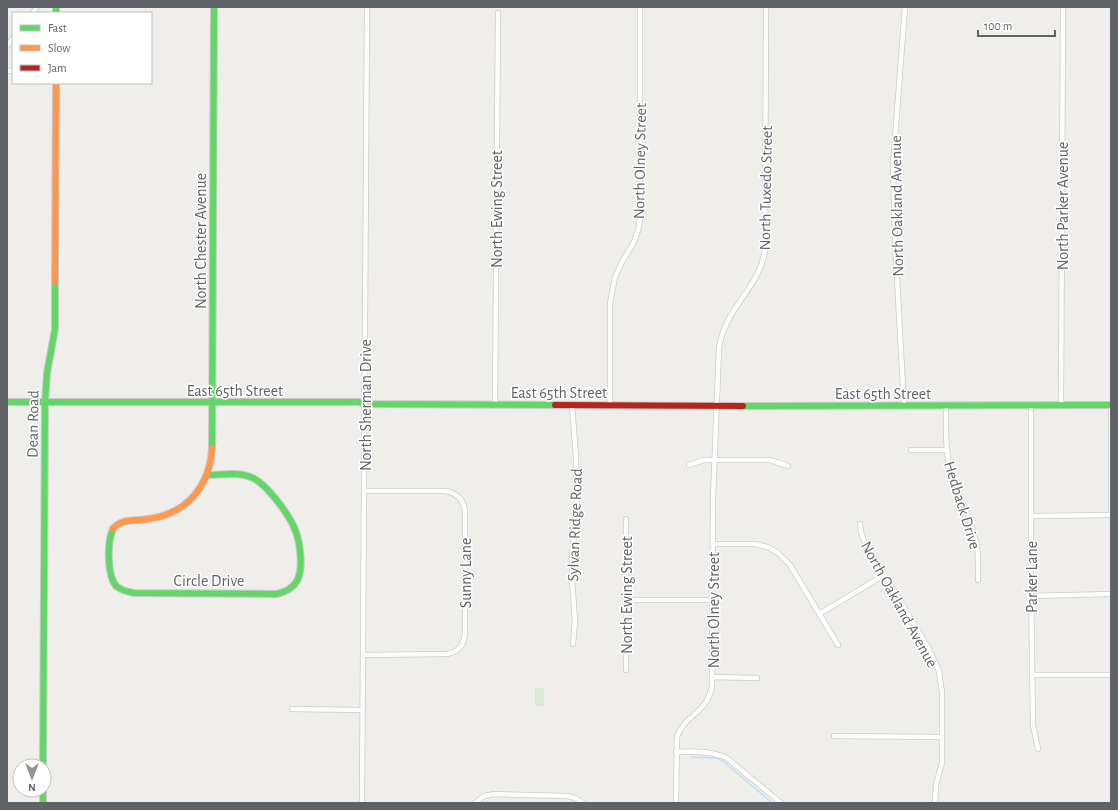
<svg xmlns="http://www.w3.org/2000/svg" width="1118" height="810" viewBox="0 0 1118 810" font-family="'Alegreya Sans',sans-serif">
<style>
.green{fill:#d8ebd6}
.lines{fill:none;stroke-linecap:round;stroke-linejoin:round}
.stream{stroke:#bfe0f9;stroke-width:1.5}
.street-casing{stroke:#cbcccc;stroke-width:6}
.fast-casing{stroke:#cacacb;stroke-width:8}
.slow-casing{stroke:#cacacb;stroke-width:8}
.jam-casing{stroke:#cacacb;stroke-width:8}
.street{stroke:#fdfcfc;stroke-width:4.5}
.fast{stroke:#63d668;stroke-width:6}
.slow{stroke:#ff974d;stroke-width:6}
.jam{stroke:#b3261e;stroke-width:6}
.labels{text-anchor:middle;stroke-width:3;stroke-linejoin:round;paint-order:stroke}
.street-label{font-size:16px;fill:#5f6368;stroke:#fff}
</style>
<rect width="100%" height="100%" fill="#efeeea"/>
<path class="green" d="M535 688H544V706H535Z"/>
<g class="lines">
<path class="stream" d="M691 757 716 758 723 761 771 802"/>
<g class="street-casing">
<path id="street" d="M33 13 37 7
M7 46 13 38
M7 71H13
M495 405 498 13
M572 405 576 457 577 508 572 554V579L575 621 573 644
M610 405V303L615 277 623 260 633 244 638 231 640 219V7
M1111 405V515
M904 406 895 241 893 164 905 7
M946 406C946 428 945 451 951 473 957 494 969 513 974 534 979 549 978 564 978 580
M1031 406V584L1033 725 1038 749
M1061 406 1063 7
M911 450H947
M689 465 704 460H770L788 466
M1031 516 1111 515
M626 519V670
M860 524 861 532 864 541 929 649 939 671 942 692V763L936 785 935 803
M713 544H756L770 548 778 553 790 565 838 645
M1031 596 1111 594
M626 600H713
M819 614 884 575
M364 655 447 654C458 652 464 645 465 634V512C464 500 457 493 445 491H364
M1032 675H1111
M712 677 757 678
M292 709 363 710
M834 736 942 737
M676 752C694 751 712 751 727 758L781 803
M362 803 367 7
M475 803 484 796 494 794 567 796 575 798 583 803
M676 803 677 737C684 715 707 714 712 686L713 498 719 348C725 307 760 288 765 250L766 7"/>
</g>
<g class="fast-casing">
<path id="fast" d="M56 7V13
M7 402H358L369 404 555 405
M743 406 1111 405
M212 448 214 7
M113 529C107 542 107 575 116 586 121 590 128 592 134 593L277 594C285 592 293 588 297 581 304 568 300 540 294 527 287 512 267 485 253 478 239 471 221 475 207 475
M43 766 45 402 47 373 55 329V282
M43 790V803"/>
</g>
<g class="slow-casing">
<path id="slow" d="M55 282 56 83
M113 529C121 518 136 521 148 519 187 514 210 486 212 448"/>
</g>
<g class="jam-casing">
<path id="jam" d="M555 405 743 406"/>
</g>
<use href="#street" class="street"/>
<use href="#fast" class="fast"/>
<use href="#slow" class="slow"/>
<use href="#jam" class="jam"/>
</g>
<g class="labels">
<g class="street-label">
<text transform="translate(639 161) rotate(-89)" y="6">North Olney Street</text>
<text transform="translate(765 188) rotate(-89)" y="6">North Tuxedo Street</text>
<text transform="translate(896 206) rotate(-91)" y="6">North Oakland Avenue</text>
<text transform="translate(1062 206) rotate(-90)" y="6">North Parker Avenue</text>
<text transform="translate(496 209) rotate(-90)" y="6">North Ewing Street</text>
<text transform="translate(200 241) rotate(-90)" y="6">North Chester Avenue</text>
<text x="235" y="396">East 65th Street</text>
<text x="559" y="398">East 65th Street</text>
<text x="883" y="399">East 65th Street</text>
<text transform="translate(365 405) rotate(-90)" y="6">North Sherman Drive</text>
<text transform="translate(32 424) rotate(-89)" y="6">Dean Road</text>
<text transform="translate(963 505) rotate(73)" y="6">Hedback Drive</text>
<text transform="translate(574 525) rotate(-88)" y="6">Sylvan Ridge Road</text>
<text transform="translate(465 573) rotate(-90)" y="6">Sunny Lane</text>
<text transform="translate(1031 577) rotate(-90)" y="6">Parker Lane</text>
<text x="209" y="586">Circle Drive</text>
<text transform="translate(626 595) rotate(-90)" y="6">North Ewing Street</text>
<text transform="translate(900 604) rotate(61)" y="6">North Oakland Avenue</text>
<text transform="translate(713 610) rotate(-90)" y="6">North Olney Street</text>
</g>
</g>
<rect width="1118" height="810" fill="none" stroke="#5f6368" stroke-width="16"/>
<rect x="12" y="12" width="140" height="72" fill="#ffffff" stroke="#bfc1c3"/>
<rect x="20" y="25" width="20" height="6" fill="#63d668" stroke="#bfc1c3"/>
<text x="48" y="32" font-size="12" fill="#5f6368">Fast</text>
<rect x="20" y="45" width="20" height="6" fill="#ff974d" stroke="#bfc1c3"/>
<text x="48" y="52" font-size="12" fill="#5f6368">Slow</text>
<rect x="20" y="65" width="20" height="6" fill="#b3261e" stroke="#bfc1c3"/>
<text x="48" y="72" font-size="12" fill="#5f6368">Jam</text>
<g transform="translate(32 778) rotate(180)"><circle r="19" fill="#ffffff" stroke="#bfc1c3"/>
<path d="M0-3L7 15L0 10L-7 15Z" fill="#919496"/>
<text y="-6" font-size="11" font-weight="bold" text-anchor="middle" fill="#5f6368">N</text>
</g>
<path d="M978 30v6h77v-6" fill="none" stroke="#5f6368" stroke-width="2"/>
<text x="984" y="30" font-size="12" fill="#5f6368" stroke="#ffffff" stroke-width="3" paint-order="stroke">100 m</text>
</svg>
